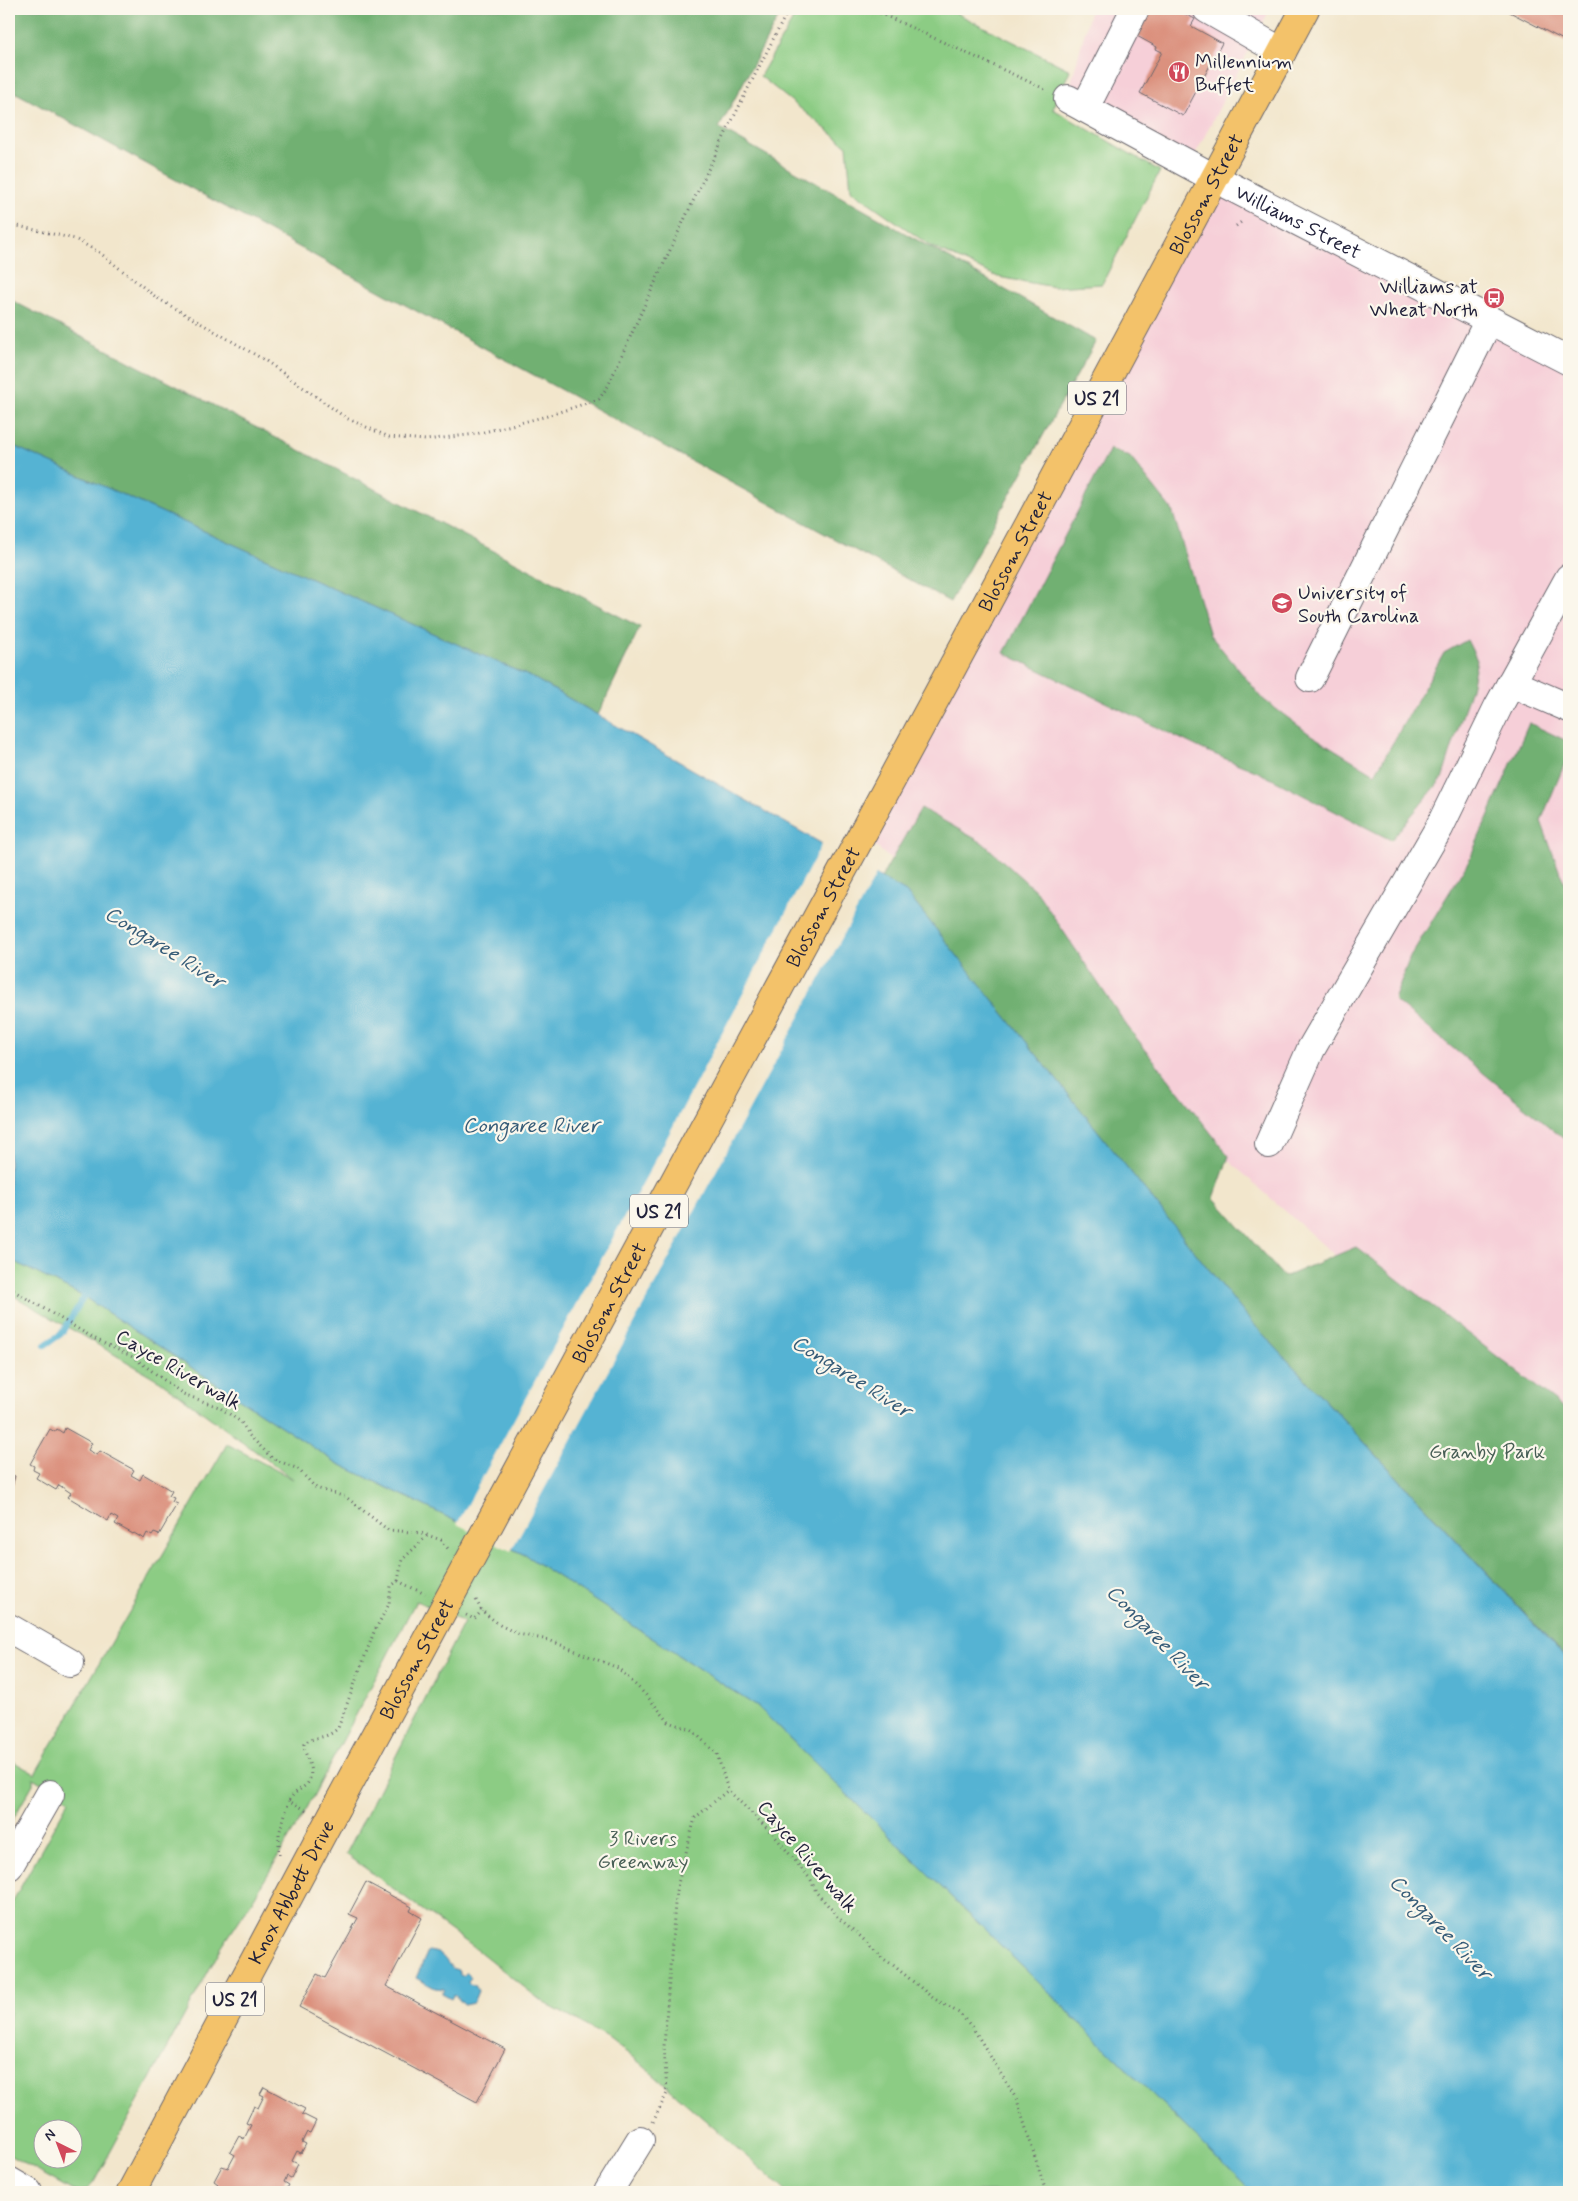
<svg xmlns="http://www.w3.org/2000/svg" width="1578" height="2201" viewBox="0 0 1578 2201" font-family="Mynerve,sans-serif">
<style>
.built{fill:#f6cfd8}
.green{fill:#8ccc84;stroke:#577760;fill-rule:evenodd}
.forest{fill:#71b072;stroke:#4a6956}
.water{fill:#55b3d3;stroke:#3c6a87}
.pier{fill:#f2e6cc}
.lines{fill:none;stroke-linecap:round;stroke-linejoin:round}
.stream{stroke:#55b3d3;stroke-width:6}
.building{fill:#db917e}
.minor-casing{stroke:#6b676e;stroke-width:30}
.major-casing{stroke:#6b676e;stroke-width:30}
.path{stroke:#6b676e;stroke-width:3;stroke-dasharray:1 4;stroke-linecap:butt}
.minor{stroke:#fff;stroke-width:28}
.major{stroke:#f3c26a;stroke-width:28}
.major-bridge-casing{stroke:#6b676e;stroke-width:30;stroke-linecap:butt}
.major-bridge{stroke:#f3c26a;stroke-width:28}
.labels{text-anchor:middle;stroke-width:4.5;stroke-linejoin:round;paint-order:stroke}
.shield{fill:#fbf7ec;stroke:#636270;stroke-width:1}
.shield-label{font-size:19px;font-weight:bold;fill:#22223b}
.poi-label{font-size:20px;fill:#22223b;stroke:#fbf7ec;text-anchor:start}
.street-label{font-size:20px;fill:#22223b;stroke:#fbf7ec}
.park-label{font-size:20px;fill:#475e55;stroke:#fbf7ec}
.water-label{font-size:21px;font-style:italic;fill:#365c78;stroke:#fbf7ec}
</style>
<rect width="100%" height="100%" fill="#fbf7ec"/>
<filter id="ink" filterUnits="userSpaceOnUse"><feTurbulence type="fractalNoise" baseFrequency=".02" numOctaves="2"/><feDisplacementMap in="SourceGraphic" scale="10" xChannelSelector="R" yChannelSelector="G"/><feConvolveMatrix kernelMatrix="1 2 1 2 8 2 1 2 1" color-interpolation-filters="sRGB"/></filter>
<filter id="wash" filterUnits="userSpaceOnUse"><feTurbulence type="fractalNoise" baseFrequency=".0096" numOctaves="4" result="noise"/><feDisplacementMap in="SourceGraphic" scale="20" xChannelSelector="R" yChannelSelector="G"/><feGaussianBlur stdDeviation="1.12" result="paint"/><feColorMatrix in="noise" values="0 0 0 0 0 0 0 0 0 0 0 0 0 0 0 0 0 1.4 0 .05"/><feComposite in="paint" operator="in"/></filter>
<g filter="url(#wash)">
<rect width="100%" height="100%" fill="#f2e6cc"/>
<path class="built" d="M1091 9H1270L1194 157 1068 94Z
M1212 181 1569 364V1464L871 842Z"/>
<path class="green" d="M799 9H957L956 13 1070 70 1053 109 1160 171 1102 284 1054 287 998 277 932 247 851 190 847 146 760 76Z
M9 1259 84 1297 337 1463 525 1555 759 1708 1252 2192H787L640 2063 608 2038 544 2003 480 1952 346 1854 464 1622 416 1601 306 1810 252 1901 221 1948 94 2182C88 2190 83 2193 73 2191L9 2155V1908L69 1800 33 1778V1784L9 1826V1759L35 1774 227 1444 293 1479 160 1381 9 1293ZM42 2128H72V2158H42Z"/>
<path class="forest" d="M9 9H783L719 128 1096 341 950 602 9 89Z
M9 299 640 627 598 715 535 679 9 444Z
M1110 449 1130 457 1172 510 1210 635 1264 700 1311 735 1375 774 1444 653 1467 640 1477 660 1471 688 1442 779 1391 840 1258 772 1204 750 1004 653Z
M1529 723 1569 742V753L1541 821 1560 873 1569 891V1143L1394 1000 1410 957 1469 860Z
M921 808 983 843 1037 892 1127 1026 1229 1156 1214 1198 1284 1277 1356 1247 1569 1412V1660L1247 1317 906 892 881 878Z"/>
<path class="water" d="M9 444 535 679 906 892 1247 1317 1569 1661V2192H1252L759 1708 525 1555 337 1463 84 1297 9 1259Z
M428 1951C444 1953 442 1957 452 1968L459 1970 460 1975 463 1976 467 1972 471 1978 468 1981 469 1984 475 1985 478 1991 473 2003 464 2005 454 1994 451 1999 442 1994 444 1989 435 1988 416 1978Z"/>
<path class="pier" d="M823 842 877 873 511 1551 457 1524 652 1166Z"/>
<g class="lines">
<path class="stream" d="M45 1345 61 1334 84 1297"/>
</g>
<g id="blocks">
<path class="building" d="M1149 9H1175L1195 19 1191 26 1222 43 1183 116 1140 93 1162 52 1156 49 1157 47 1135 35Z
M1504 9H1569V43Z
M65 1428 92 1443 88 1450 97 1455 100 1451 134 1470 131 1475 140 1480 143 1474 172 1491 169 1496 174 1498 172 1502 177 1504 159 1535 154 1533 152 1536 147 1533 144 1539 134 1533 133 1534 115 1524 118 1519 111 1515 108 1521 68 1497 71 1493 59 1485 56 1490 36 1478 39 1473 33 1470 34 1466 30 1464 50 1429 55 1432 57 1429 63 1433Z
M9 1474 15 1476 9 1498Z
M366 1882 412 1907 410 1911 422 1918 386 1986 505 2049 477 2102 299 2007 317 1974 325 1978 358 1918 349 1914Z
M264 2087 305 2109 302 2114 316 2121 310 2133 307 2132 302 2142 306 2144 301 2153 297 2151 292 2161 298 2164 291 2178 287 2176 284 2182 289 2185 285 2192H214L218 2184 214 2181 222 2166 228 2168 235 2155 230 2152 239 2136 244 2139 251 2125 246 2123 254 2106 258 2108 264 2096 260 2094Z"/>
</g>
</g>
<g filter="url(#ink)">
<use href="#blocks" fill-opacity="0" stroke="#6b676e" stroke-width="1"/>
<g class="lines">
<g class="minor-casing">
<g id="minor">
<path d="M1207 9 1282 52"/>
<path id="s1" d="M1068 99 1214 178 1569 361"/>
<path d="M1085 108 1135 9"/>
<path d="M1310 678 1489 320"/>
<path d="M1511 683 1569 708"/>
<path d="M1269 1144 1311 1049 1439 828 1498 707 1569 578"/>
<path d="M9 1628 70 1663"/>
<path d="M9 1866 50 1794"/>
<path d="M9 2181 28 2192"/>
<path d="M608 2192 640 2140"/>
</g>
</g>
<g class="major-casing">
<g id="major">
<path id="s2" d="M979 618 1305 9"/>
<path id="s3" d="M131 2192 338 1804"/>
</g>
</g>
<path class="path" d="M871 9 1047 90
M9 224 75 239 100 253 157 298 266 361 346 418 389 437 426 440 476 434 547 416 599 399 608 386C665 259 724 132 789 9
M1236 226 1244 220
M9 1288 97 1340 133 1357 183 1394 219 1407 241 1422 250 1436 272 1458 298 1469 316 1488 346 1497 388 1530 421 1533 433 1537 441 1540 449 1550
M398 1581 402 1560 428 1535
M476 1600 482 1611 500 1625 518 1634 549 1640 618 1668 647 1696 669 1722 692 1730 717 1754 728 1790 773 1834 811 1880 816 1892 841 1920 859 1935 882 1958 893 1965 933 1998 959 2013 973 2028 1017 2100 1046 2192
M466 1615 474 1619 482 1611
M306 1810 289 1801C294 1792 300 1790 307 1784 317 1771 304 1757 304 1744 311 1736 327 1740 338 1728L374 1632 389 1604 391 1586 398 1581 425 1594
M279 1855V1834L289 1801
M653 2122 667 2093 664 2046 676 1891 695 1818 728 1790"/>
<use href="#minor" class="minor"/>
<use href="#major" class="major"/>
<g class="major-bridge-casing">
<g id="major-bridge">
<path id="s4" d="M338 1804 979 618"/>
</g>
</g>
<use href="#major-bridge" class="major-bridge"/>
</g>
</g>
<defs>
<g id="restaurant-disc" transform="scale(1.125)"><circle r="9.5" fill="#d1495b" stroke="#fbf7ec"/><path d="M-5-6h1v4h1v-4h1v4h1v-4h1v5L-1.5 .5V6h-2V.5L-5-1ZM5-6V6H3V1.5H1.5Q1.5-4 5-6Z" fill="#fff"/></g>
<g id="bus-disc" transform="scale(1.125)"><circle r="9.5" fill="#d1495b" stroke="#fbf7ec"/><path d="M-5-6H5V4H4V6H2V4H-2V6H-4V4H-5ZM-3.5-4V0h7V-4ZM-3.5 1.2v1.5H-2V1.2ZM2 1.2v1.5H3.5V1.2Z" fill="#fff"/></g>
<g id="university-disc" transform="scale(1.125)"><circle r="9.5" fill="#d1495b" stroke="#fbf7ec"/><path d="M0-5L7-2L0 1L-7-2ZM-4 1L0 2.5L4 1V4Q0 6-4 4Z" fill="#fff"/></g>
</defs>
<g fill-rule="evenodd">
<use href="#restaurant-disc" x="1179" y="72"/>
<use href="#bus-disc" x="1494" y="298"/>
<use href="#university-disc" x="1282" y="603"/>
</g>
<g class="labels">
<g class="shield">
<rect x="1068" y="381.5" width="58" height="33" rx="4"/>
<rect x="630" y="1194.5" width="58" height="33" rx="4"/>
<rect x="206" y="1982.5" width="58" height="33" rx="4"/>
</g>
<g class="shield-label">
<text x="1097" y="405">US 21</text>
<text x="659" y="1218">US 21</text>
<text x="235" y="2006">US 21</text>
</g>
<g class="poi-label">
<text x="1195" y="68">Millennium<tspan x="1195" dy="23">Buffet</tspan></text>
<text x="1478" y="293" text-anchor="end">Williams at<tspan x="1478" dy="23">Wheat North</tspan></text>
<text x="1298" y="599">University of<tspan x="1298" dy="23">South Carolina</tspan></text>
</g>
<g class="street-label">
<text dy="7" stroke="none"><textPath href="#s2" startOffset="481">Blossom Street</textPath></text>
<text dy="7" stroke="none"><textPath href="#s1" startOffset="261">Williams Street</textPath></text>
<text dy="7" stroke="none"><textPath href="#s2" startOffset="76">Blossom Street</textPath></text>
<text dy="7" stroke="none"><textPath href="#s4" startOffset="1020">Blossom Street</textPath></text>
<text dy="7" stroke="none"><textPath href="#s4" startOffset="570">Blossom Street</textPath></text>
<text transform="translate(179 1369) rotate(30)" y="7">Cayce Riverwalk</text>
<text dy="7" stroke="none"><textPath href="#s4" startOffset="165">Blossom Street</textPath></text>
<text transform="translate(808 1856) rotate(49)" y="7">Cayce Riverwalk</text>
<text dy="7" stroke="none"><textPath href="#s3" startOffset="340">Knox Abbott Drive</textPath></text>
</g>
<g class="park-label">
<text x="1487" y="1458">Granby Park</text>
<text x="643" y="1845">3 Rivers<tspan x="643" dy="23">Greenway</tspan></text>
</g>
<g class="water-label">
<text transform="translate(165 947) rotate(32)" y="7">Congaree River</text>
<text x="531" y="1132">Congaree River</text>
<text transform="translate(852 1376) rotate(32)" y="7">Congaree River</text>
<text transform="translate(1158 1637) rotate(46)" y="7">Congaree River</text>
<text transform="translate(1441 1927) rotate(46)" y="7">Congaree River</text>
</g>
</g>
<rect width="1578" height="2201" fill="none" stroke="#fbf7ec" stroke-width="30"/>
<g transform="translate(58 2144) rotate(318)"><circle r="24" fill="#fbf7ec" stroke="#a4a2a5"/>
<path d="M0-4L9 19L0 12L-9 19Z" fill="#d1495b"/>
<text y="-8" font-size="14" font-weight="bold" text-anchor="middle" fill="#22223b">N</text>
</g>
</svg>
